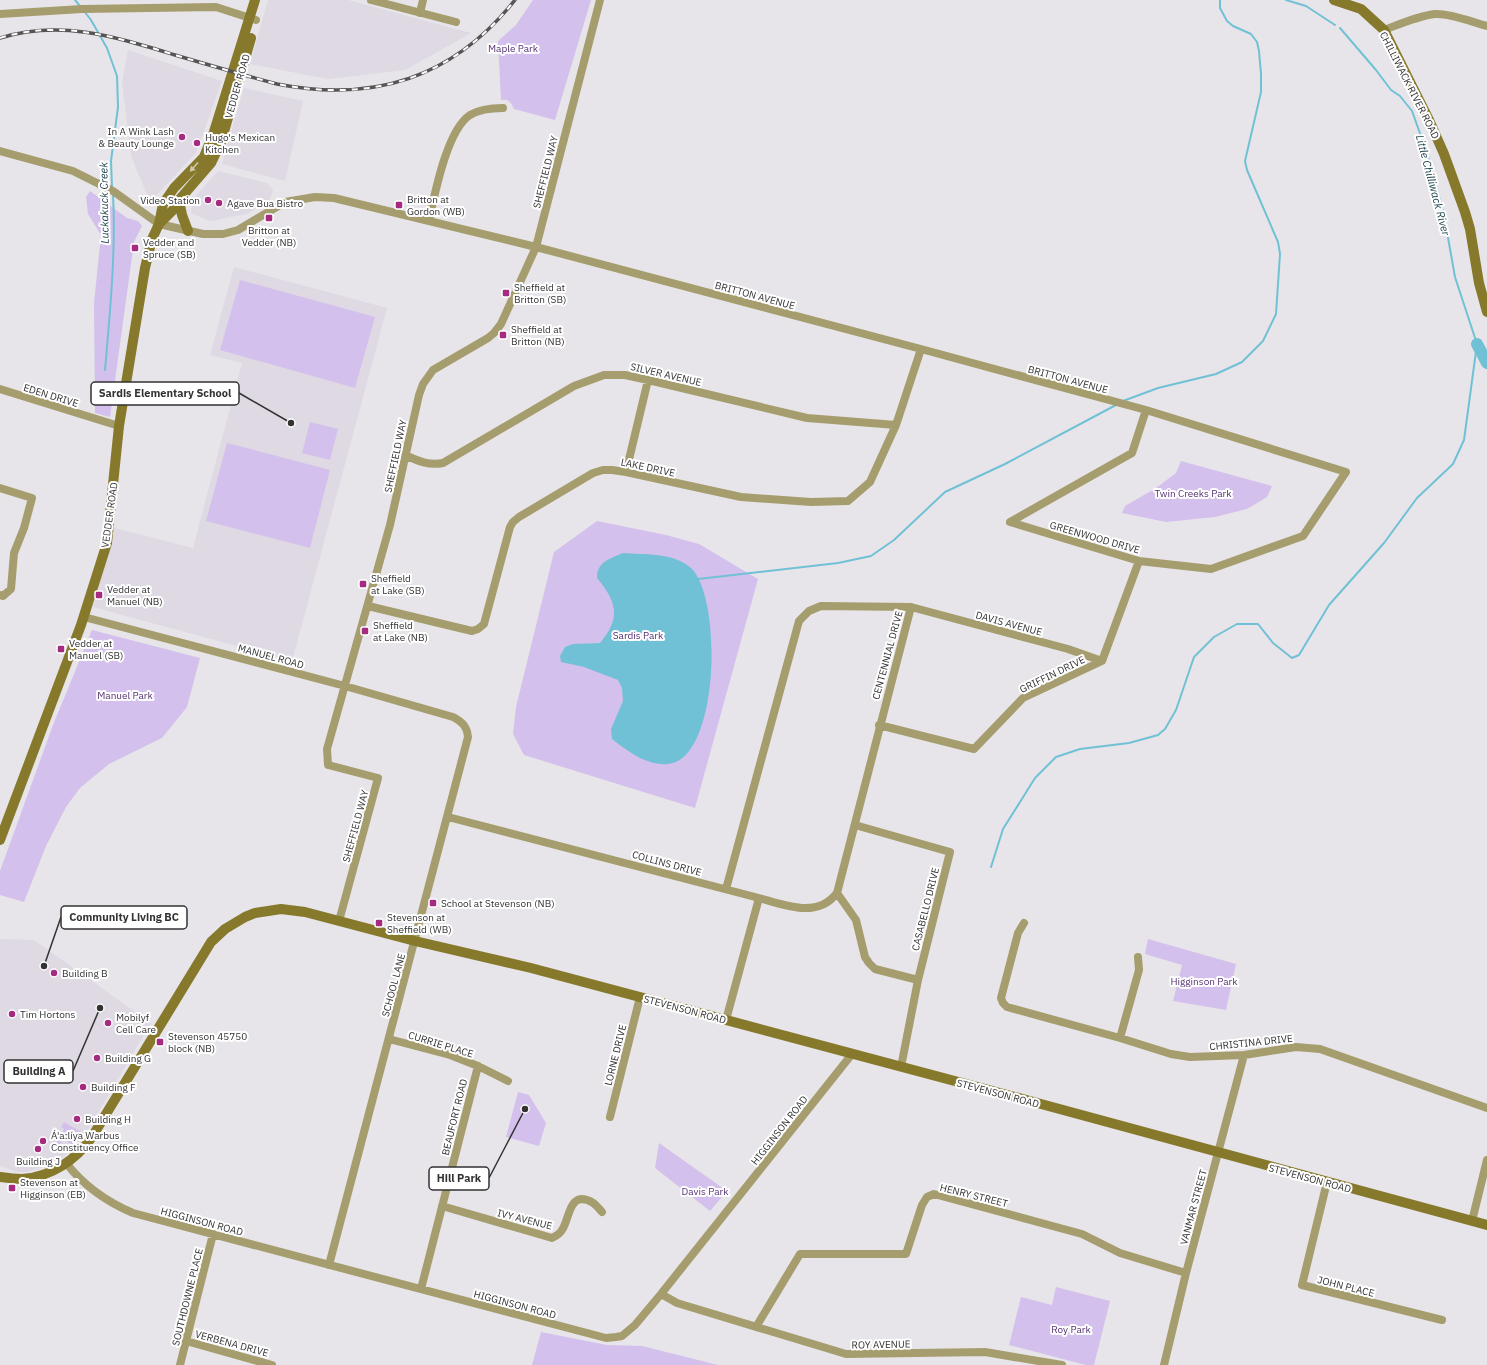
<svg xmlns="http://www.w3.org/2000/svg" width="1487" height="1365" viewBox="0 0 1487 1365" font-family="'IBM Plex Sans',sans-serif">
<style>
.built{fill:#ded9e3}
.green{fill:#d4c0ec}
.water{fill:#71c1d6}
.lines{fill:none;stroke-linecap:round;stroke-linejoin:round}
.stream{stroke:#71c1d6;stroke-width:2}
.river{stroke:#71c1d6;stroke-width:12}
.street{stroke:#a69d6e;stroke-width:8}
.secondary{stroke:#87792c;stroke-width:10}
.rail-casing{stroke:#565556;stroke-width:3.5}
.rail{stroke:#fff;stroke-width:2;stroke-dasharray:6;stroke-linecap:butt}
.oneway{fill:#cfc9ab}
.poi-dot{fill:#a52b80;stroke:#fff;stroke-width:1.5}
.labels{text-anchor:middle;stroke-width:4;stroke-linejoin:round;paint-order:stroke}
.park-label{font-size:10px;fill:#543073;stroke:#fff}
.street-label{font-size:10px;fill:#333233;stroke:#fff}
.poi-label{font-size:10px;fill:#333233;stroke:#fff;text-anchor:start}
.water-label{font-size:11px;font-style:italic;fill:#214750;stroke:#fff}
.leader{fill:none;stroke:#333233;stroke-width:1.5}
.callout-dot{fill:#333233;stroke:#fff;stroke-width:1.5}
.callout{fill:#fff;stroke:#333233;stroke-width:1.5}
.callout-label{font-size:11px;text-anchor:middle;font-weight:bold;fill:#333233}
</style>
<rect width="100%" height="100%" fill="#e7e5e9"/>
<path class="built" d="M268 0H348L471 33 405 70 328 79 250 64Z
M128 50 222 81 196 153 150 202 131 156 122 82Z
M244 88 303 101 285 181 222 164Z
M218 171 267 183 273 190 270 199 247 214 210 221 191 213 193 199Z
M234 267 387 308 292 661 93 607 114 528 193 548 242 363 210 355Z
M0 939 34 940 151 1023 86 1133 78 1145 60 1159 46 1166 26 1172H18L0 1166Z"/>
<path class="green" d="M533 0H591L555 120 514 109C511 102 509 99 501 100L498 41 516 25Z
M90 191 127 218 138 221 142 226 134 242 110 417 95 413 94 303 101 235 88 214 86 197Z
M240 280 375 317 355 388 220 350Z
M310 422 338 429 330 460 302 453Z
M227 443 330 470 310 548 206 521Z
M1181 461 1272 486 1267 497 1247 509 1215 517 1166 522 1122 513 1125 506 1156 488 1176 473Z
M597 521 666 535 699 544 758 579 695 808 524 755 513 734 516 707 554 552Z
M92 630 200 658 187 707 162 738 109 764 80 788 66 807 46 846 24 902 0 895V871L53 725Z
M1148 939 1236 964 1226 1010 1173 1001 1182 965 1145 954Z
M518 1092 529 1095 546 1123 539 1146 506 1137Z
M64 1122 83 1133 73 1145 63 1139 60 1145 58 1146 55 1134 56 1133 61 1135 64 1129 61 1127Z
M659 1143 727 1191 710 1211 655 1168Z
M1056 1287 1110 1301 1094 1365H1086L1009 1345 1021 1297 1052 1305Z
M541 1332 607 1345 642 1346 718 1365H532Z"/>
<path class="water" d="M623 553C645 555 671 552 690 567 723 595 720 760 668 764 647 766 627 751 612 739L611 729 623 701 622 688 618 680 584 667 561 662 560 656 565 647 573 644 600 643C621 618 617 602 597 578 597 561 610 559 623 553Z"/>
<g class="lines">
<path class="stream" d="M75 0 80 6
M1286 0 1306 6 1335 25
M84 11 91 20 107 48 117 76 118 107 111 161 112 187
M105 370C110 312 116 252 113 194
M1123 401 1158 388 1216 374 1242 362 1263 341 1276 314 1280 254 1278 242 1247 170 1245 161 1261 92V74L1259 51 1257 42 1251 34 1233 26 1227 21 1220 8V0
M698 579 838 563 871 556 894 540 945 492 1005 464 1116 405
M991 867 1003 829 1035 778 1056 757 1080 749 1129 743 1158 735 1165 729 1176 710 1194 657 1214 637 1237 624H1258L1273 643 1292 658 1299 655 1329 605 1384 543 1417 498 1453 464 1464 440 1477 344 1455 277 1444 215 1427 153 1412 111 1400 96 1391 90 1376 70 1340 28"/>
<path class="river" d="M1477 344 1487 363"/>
<path class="street" d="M371 0 456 22
M420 13 423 0
M0 14 82 9 216 7 256 20
M1384 30C1400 24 1418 16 1435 14 1450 13 1472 22 1487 26
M0 151 73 171 113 191 159 224 203 234H223L238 230 285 202 315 197 334 198 536 247 921 349 1146 410 1346 472 1303 536 1211 569 1139 561 1010 522 1132 453 1146 410
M429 220C435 193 447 130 470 115 480 109 492 108 503 108
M0 389 119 426
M405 455C418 461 429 466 443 463L574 386 604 375H625L648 380 807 418 896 425
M626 472 648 380
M0 488 32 498 24 528 14 553 11 589 3 596 0 595
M368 606 472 631 478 629 484 624 510 527 513 522 519 517 593 473 603 470H612L626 472 741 497 811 502 848 501 870 482 896 425 921 349
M911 607 1068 649 1102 661
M84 617 345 686 453 717C462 722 467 726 468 737L329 1265
M879 725 974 749 1023 698 1102 661 1139 561
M448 817 759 898 726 1020
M855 825 950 852 918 980 901 1067
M726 889 799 621 809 611 821 606 911 607 837 893C817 919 785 905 759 898
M837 893 856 920 865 957 869 963 875 969 918 980
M339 921 378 778 328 765 327 749 390 525 419 395 423 384 433 370 488 338 494 333 501 324 536 247 600 0
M1024 923 1018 933 1001 998 1003 1003 1007 1007 1120 1038 1171 1054 1190 1057 1244 1055 1296 1047 1320 1049 1487 1108
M1120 1038 1139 970 1138 957
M389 1039 450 1055 478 1066 508 1081
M610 1117 640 997
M66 1163C84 1186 107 1202 133 1213L606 1338 616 1337 622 1336 635 1325 661 1294 852 1054
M1327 1182 1302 1285 1442 1320
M442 1206 552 1238C556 1236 560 1234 562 1230 568 1222 569 1200 581 1199 591 1199 596 1205 602 1212
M1472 1221 1487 1160
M421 1289 478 1066
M661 1294 677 1303 846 1354 985 1352 1062 1365
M756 1327 800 1254H906L922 1205 927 1197 934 1194 1082 1234 1120 1253 1186 1273
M186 1341 272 1365
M180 1365 213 1234
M1164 1365 1186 1273 1244 1055"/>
<path class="secondary" d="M1334 0 1361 9 1384 30 1429 120 1444 154 1465 212 1470 229 1479 283 1487 312
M179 200 182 215 188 231
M159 224 173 210 179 200 211 163 221 142 251 38
M0 840 81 625 107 543 119 426 145 268 152 239 159 224 163 204 174 188 204 157 213 135 255 0
M0 1177C7 1178 15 1179 22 1179 51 1177 76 1160 92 1137L211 942 225 929 245 917 255 913 281 909 305 912 415 941 531 968 1030 1101 1487 1225"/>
<g class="rail-casing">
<path id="rail" d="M0 38C61 19 116 37 175 55 209 65 243 75 277 84 374 103 453 78 515 0"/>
</g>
<use href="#rail" class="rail"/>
</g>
<defs><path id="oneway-solid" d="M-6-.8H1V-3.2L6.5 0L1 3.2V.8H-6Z"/></defs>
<use class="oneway" href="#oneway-solid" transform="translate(194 167) rotate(132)"/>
<g class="poi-dot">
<circle cx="182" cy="137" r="4"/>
<circle cx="197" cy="143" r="4"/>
<circle cx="208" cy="200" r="4"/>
<circle cx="219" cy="203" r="4"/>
<rect x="395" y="201" width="8" height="8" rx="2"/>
<rect x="265" y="214" width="8" height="8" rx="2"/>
<rect x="131" y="244" width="8" height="8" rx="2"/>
<rect x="502" y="289" width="8" height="8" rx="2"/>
<rect x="499" y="331" width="8" height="8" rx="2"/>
<rect x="359" y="580" width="8" height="8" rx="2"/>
<rect x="95" y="591" width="8" height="8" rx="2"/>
<rect x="361" y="627" width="8" height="8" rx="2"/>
<rect x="57" y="645" width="8" height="8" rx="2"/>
<rect x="429" y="899" width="8" height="8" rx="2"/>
<rect x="375" y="919" width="8" height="8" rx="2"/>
<circle cx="54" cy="973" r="4"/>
<circle cx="12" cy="1014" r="4"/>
<circle cx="108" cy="1023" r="4"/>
<rect x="156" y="1038" width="8" height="8" rx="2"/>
<circle cx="97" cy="1058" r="4"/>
<circle cx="83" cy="1087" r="4"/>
<circle cx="77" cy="1119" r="4"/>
<circle cx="43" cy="1141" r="4"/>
<circle cx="38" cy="1149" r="4"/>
<rect x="8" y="1184" width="8" height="8" rx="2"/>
</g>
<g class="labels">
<g class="park-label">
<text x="513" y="52">Maple Park</text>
<text x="1193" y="497">Twin Creeks Park</text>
<text x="638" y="639">Sardis Park</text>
<text x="125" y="699">Manuel Park</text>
<text x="1204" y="985">Higginson Park</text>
<text x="705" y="1195">Davis Park</text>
<text x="1071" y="1333">Roy Park</text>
</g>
<g class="street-label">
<text transform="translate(1410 85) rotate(63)" y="4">CHILLIWACK RIVER ROAD</text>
<text transform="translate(237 86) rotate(-74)" y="4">VEDDER ROAD</text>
<text transform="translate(545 172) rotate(-76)" y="4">SHEFFIELD WAY</text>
<text transform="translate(755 295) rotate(15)" y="4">BRITTON AVENUE</text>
<text transform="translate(666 374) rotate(13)" y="4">SILVER AVENUE</text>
<text transform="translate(1068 379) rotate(15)" y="4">BRITTON AVENUE</text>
<text transform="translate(51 395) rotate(17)" y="4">EDEN DRIVE</text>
<text transform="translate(395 456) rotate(-78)" y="4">SHEFFIELD WAY</text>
<text transform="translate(648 467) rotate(12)" y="4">LAKE DRIVE</text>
<text transform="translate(109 515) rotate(-82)" y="4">VEDDER ROAD</text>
<text transform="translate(1095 537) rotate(16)" y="4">GREENWOOD DRIVE</text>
<text transform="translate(1009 623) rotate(15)" y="4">DAVIS AVENUE</text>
<text transform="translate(887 655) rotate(-75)" y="4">CENTENNIAL DRIVE</text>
<text transform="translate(271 656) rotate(15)" y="4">MANUEL ROAD</text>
<text transform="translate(1052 674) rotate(-26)" y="4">GRIFFIN DRIVE</text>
<text transform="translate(355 826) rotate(-75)" y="4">SHEFFIELD WAY</text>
<text transform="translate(667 863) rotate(15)" y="4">COLLINS DRIVE</text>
<text transform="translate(925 909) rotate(-76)" y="4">CASABELLO DRIVE</text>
<text transform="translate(393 985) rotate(-75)" y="4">SCHOOL LANE</text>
<text transform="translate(685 1009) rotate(15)" y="4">STEVENSON ROAD</text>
<text transform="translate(1251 1042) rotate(-6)" y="4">CHRISTINA DRIVE</text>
<text transform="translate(441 1044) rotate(17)" y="4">CURRIE PLACE</text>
<text transform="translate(615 1055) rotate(-76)" y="4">LORNE DRIVE</text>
<text transform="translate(998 1093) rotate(15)" y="4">STEVENSON ROAD</text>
<text transform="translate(454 1117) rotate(-76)" y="4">BEAUFORT ROAD</text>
<text transform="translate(779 1130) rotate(-52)" y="4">HIGGINSON ROAD</text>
<text transform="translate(1310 1178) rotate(15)" y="4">STEVENSON ROAD</text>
<text transform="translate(974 1195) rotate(14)" y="4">HENRY STREET</text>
<text transform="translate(1193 1207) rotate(-75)" y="4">VANMAR STREET</text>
<text transform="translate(525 1219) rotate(14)" y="4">IVY AVENUE</text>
<text transform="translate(202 1221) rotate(15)" y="4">HIGGINSON ROAD</text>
<text transform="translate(1346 1286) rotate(14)" y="4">JOHN PLACE</text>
<text transform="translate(187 1297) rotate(-76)" y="4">SOUTHDOWNE PLACE</text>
<text transform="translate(515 1304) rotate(15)" y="4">HIGGINSON ROAD</text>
<text transform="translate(232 1343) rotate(15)" y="4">VERBENA DRIVE</text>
<text transform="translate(881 1344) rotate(-1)" y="4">ROY AVENUE</text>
</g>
<g class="poi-label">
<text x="174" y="135" text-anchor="end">In A Wink Lash<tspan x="174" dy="12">&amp; Beauty Lounge</tspan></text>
<text x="205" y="141">Hugo's Mexican<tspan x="205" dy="12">Kitchen</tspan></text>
<text x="407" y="203">Britton at<tspan x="407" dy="12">Gordon (WB)</tspan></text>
<text x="200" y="204" text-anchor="end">Video Station</text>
<text x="227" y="207">Agave Bua Bistro</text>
<text x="269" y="234" text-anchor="middle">Britton at<tspan x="269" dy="12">Vedder (NB)</tspan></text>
<text x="143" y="246">Vedder and<tspan x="143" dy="12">Spruce (SB)</tspan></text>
<text x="514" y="291">Sheffield at<tspan x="514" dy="12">Britton (SB)</tspan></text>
<text x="511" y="333">Sheffield at<tspan x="511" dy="12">Britton (NB)</tspan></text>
<text x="371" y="582">Sheffield<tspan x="371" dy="12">at Lake (SB)</tspan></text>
<text x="107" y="593">Vedder at<tspan x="107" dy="12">Manuel (NB)</tspan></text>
<text x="373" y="629">Sheffield<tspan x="373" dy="12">at Lake (NB)</tspan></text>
<text x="69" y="647">Vedder at<tspan x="69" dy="12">Manuel (SB)</tspan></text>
<text x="441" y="907">School at Stevenson (NB)</text>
<text x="387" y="921">Stevenson at<tspan x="387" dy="12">Sheffield (WB)</tspan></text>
<text x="62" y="977">Building B</text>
<text x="20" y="1018">Tim Hortons</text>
<text x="116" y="1021">Mobilyf<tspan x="116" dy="12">Cell Care</tspan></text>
<text x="168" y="1040">Stevenson 45750<tspan x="168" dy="12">block (NB)</tspan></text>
<text x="105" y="1062">Building G</text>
<text x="91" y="1091">Building F</text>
<text x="85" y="1123">Building H</text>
<text x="51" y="1139">Á'a:líya Warbus<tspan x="51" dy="12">Constituency Office</tspan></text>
<text x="38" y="1165" text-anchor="middle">Building J</text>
<text x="20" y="1186">Stevenson at<tspan x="20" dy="12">Higginson (EB)</tspan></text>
</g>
<g class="water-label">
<text transform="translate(1433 185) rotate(75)" y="4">Little Chilliwack River</text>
<text transform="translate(104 203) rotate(-91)" y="4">Luckakuck Creek</text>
</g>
</g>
<path class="leader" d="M291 423L239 393M44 966L61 917M100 1008L73 1071M525 1109L489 1178"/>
<g class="callout-dot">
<circle cx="291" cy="423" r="4"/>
<circle cx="44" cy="966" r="4"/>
<circle cx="100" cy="1008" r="4"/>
<circle cx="525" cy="1109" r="4"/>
</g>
<g class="callout">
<rect x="91" y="382" width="148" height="23" rx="4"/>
<rect x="61" y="906" width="126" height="23" rx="4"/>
<rect x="4" y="1060" width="69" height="23" rx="4"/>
<rect x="429" y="1167" width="60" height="23" rx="4"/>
</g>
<g class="callout-label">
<text x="165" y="397">Sardis Elementary School</text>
<text x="124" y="921">Community Living BC</text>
<text x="39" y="1075">Building A</text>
<text x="459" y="1182">Hill Park</text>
</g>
</svg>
